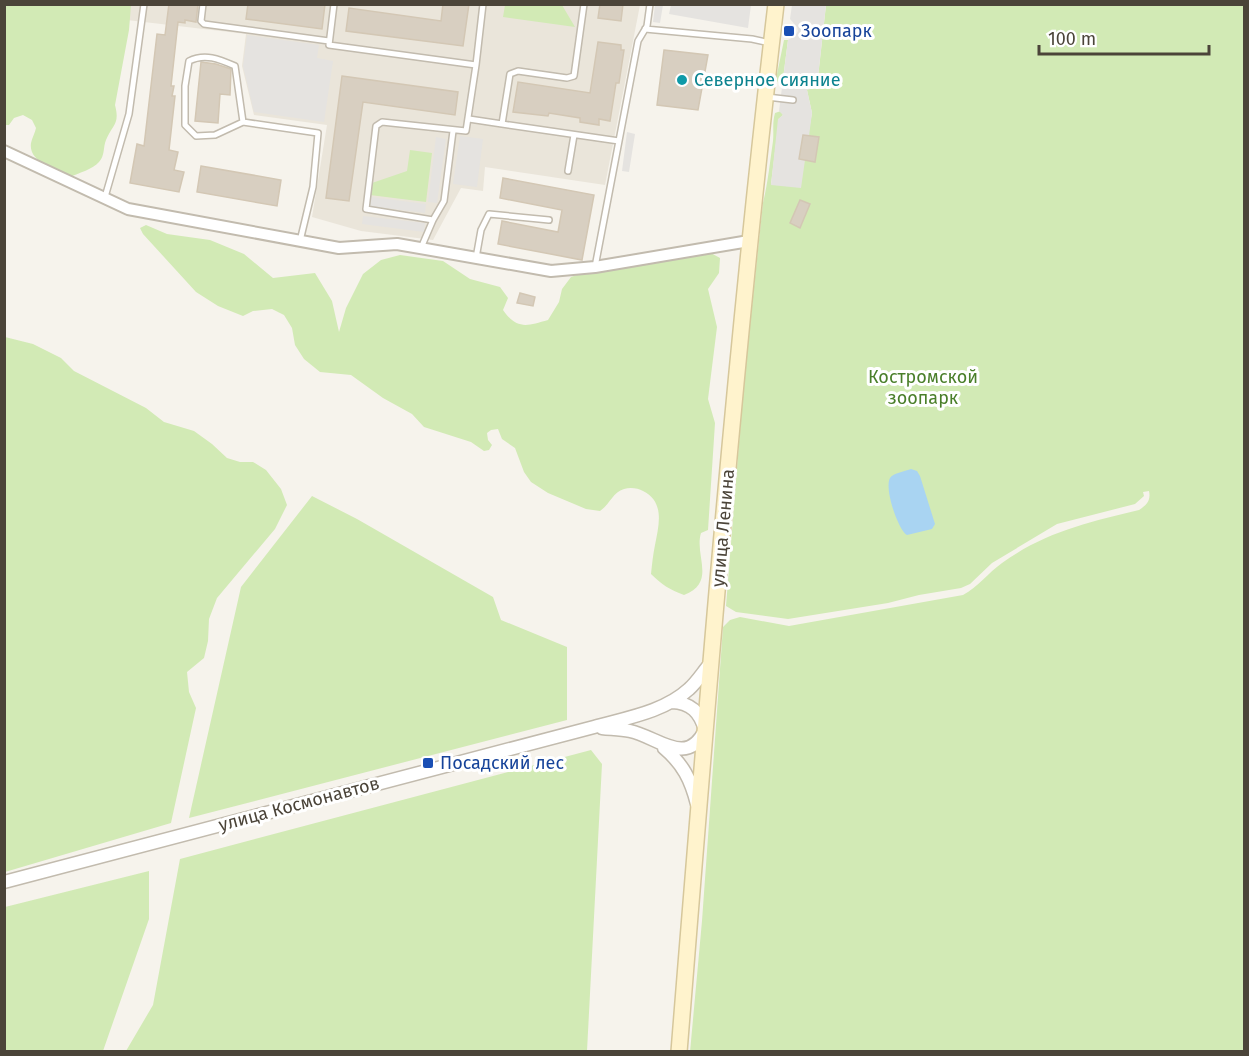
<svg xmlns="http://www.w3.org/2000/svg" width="1249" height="1056" viewBox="0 0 1249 1056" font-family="'Fira Sans',sans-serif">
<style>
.residential{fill:#eae5da}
.green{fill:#d2eab5}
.parking{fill:#e5e3e0}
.water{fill:#a9d4f2}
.building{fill:#d8cfc1;stroke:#d3c7b4;stroke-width:1.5}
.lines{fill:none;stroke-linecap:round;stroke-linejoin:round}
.service-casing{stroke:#c2bbae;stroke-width:8}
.minor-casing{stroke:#c2bbae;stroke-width:14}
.tertiary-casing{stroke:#c2bbae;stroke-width:15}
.secondary-casing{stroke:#d6c79b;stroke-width:18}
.service{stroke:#fff;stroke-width:5}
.minor{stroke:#fff;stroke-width:10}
.tertiary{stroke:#fff;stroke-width:12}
.secondary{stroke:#fff3cd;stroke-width:15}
.transit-dot{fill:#1a4fb4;stroke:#fff;stroke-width:2}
.culture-dot{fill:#0f9aa8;stroke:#fff;stroke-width:2}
.labels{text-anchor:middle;stroke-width:6;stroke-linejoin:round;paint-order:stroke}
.transit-label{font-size:18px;fill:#164399;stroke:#fff;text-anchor:start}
.culture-label{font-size:18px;fill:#0d838f;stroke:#fff;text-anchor:start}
.park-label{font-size:18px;fill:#4a7f2a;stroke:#fff}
.street-label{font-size:18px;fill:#4b4439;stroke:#fff}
</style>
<rect width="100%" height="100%" fill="#f6f3ec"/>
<path class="residential" d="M129 4 640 5 605 185 485 167 483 191 461 188 433 240 361 231 312 217 327 125 254 115 242 66 246 34 127 20Z"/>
<path class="green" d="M5 5H131L129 30 115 105C120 124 113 124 106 140 103 147 105 156 99 162 93 169 79 173 70 177 56 170 28 162 31 143 32 138 35 133 36 128L32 120 23 115 14 118 9 125H5Z
M505 5H562L575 27 503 17Z
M826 5H1244V1051L690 1052 702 921 723 627 730 620 740 617 789 626 963 595C978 587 988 573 1002 563 1045 532 1089 522 1139 510 1147 505 1151 500 1149 491L1143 492 1144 496 1135 504 1057 524 992 563 970 584 961 588 919 595 888 603 788 619 736 612 726 606 744 380 763 203C768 182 770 162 773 141 774 131 772 123 775 113L781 111 783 115 779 119 771 184 805 160 799 159 803 135 808 136 812 113 807 90 818 77Z
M784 40H788L782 86 779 84 776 79Z
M410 150 432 153 426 202 370 195 372 183 407 171Z
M146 225 167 234 210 240 244 254 273 278 315 273 332 301 339 332 346 308 363 274 381 260 400 255 443 261 470 279 500 287 508 298 503 310C517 330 527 326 548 320L559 302 562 289 571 277 600 267 709 252 720 258 719 273 708 289 717 327 708 399 715 423 708 530 701 533C694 556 717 582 684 595 670 590 661 584 651 574 652 564 653 555 655 545 659 525 665 502 643 491 638 488 630 487 624 489 613 492 610 504 600 511L586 509 548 493 531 482 524 472 515 448 502 439 498 429 491 430 487 433 488 440 492 445 489 450 484 451 471 442 424 427 412 414 383 398 351 375 320 372 304 359 295 345 292 328 284 315 272 309 253 311 243 316 218 306 196 292 143 234 140 228Z
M5 337 33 344 61 358 74 371 146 408 164 422 194 431 212 444 227 458 240 462H253L266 470 281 489 287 505 275 529 217 598 209 619 208 641 204 658 187 672 189 692 196 708 171 823 5 872Z
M312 496 357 519 493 597 501 620 567 647V720L189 818 241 587Z
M591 750 602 764 587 1051H126L153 1005 180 859Z
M149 871V919L103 1051H5V907Z"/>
<path class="parking" d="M655 5H663L660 23 653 22Z
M671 5H751L748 28 669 14Z
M792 5H826L818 77 814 88 807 90 812 113 809 136 803 135 799 159 805 160 801 188 771 185 778 119 783 115 779 111 788 40 795 36 798 31 797 27 790 19Z
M247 35 319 45 317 58 333 61 324 122 254 112 243 66Z
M627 132 635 134 629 172 622 171Z
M460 136 483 139 477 187 453 184Z
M436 137 446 139 437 203 428 202Z
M371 197 426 204 425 213 369 206Z
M363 216 425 223 424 232 362 224Z"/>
<path class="water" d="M911 469 917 471 920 476 935 524 932 529 907 535C898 530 884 488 890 478 893 473 906 471 911 469Z"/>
<path class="building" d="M169 4H198L196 22 185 20V23L178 22 171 86H174L172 96H175L169 150 178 152 174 170 184 172 179 192 130 183 137 144 144 146 157 34 165 35Z
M248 4H325L322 29 246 19Z
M443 4H469L463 46 346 31 349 8 441 21Z
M600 4H623L621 21 598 18Z
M598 42 621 45V50H624L619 83H616L610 121 599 119V125L580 122V118L549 113 548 116 513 112 518 82 590 93Z
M664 50 708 55 698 110 657 105Z
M201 62 216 64 231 69 230 95 220 94 218 123 195 121Z
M342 76 458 92 455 115 363 102 349 201 326 198Z
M803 135 819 137 815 162 799 159Z
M201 166 281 180 277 206 197 192Z
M503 178 594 195 582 260 498 244 502 221 558 232 562 210 500 198Z
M800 200 810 204 800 228 790 223Z
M520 293 535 297 533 306 517 303Z"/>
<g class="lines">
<g class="service-casing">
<path id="service" d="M203 4 201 21 204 24 329 41
M334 4 329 45 476 65 483 4
M584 4 574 76 567 78 518 71 510 74 502 124 619 141
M645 29 752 39 770 43
M767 97 793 100
M469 119 502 124
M243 122 215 135 196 136 185 125V86L189 61C205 53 219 59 235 66L243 122 318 133 313 187 300 241
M568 171 574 135
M105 197 129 114 144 4
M433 220 366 209 376 126 382 122 466 131 476 65
M421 248 433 220 444 201 453 131
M476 258 481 230 489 214 549 220
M595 267 638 41 647 26 650 4"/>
</g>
<g class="minor-casing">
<path id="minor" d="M4 151 128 209 339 248 397 244 551 271 595 267 749 241"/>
</g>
<g class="tertiary-casing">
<path id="tertiary" d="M602 728C611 729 621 729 630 731 658 737 687 768 705 730 700 712 691 703 672 702
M664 748C683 764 691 780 697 804
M4 882 594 727C626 718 664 712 689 689 697 682 703 672 710 664"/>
</g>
<g class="secondary-casing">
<path id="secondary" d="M679 1052C707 702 735 353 776 4"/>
</g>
<use href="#service" class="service"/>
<use href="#minor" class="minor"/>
<use href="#tertiary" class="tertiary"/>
<use href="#secondary" class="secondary"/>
</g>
<g class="transit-dot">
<rect x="783" y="25" width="12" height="12" rx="3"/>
<rect x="422" y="757" width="12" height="12" rx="3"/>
</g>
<circle class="culture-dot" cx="682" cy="80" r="6"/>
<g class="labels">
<g class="transit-label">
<text x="801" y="37">Зоопарк</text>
<text x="440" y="769">Посадский лес</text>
</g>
<g class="culture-label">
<text x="694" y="86">Северное сияние</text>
</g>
<g class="park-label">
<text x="923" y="383">Костромской<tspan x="923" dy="21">зоопарк</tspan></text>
</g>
<g class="street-label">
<text transform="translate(723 528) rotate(-85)" y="6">улица Ленина</text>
<text transform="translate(299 804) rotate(-15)" y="6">улица Космонавтов</text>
</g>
</g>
<rect width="1249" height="1056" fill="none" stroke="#4b4439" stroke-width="12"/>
<path d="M1039 45v9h170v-9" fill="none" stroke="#4b4439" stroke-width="3"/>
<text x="1048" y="45" font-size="18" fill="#4b4439" stroke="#ffffff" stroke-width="4.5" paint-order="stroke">100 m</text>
</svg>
